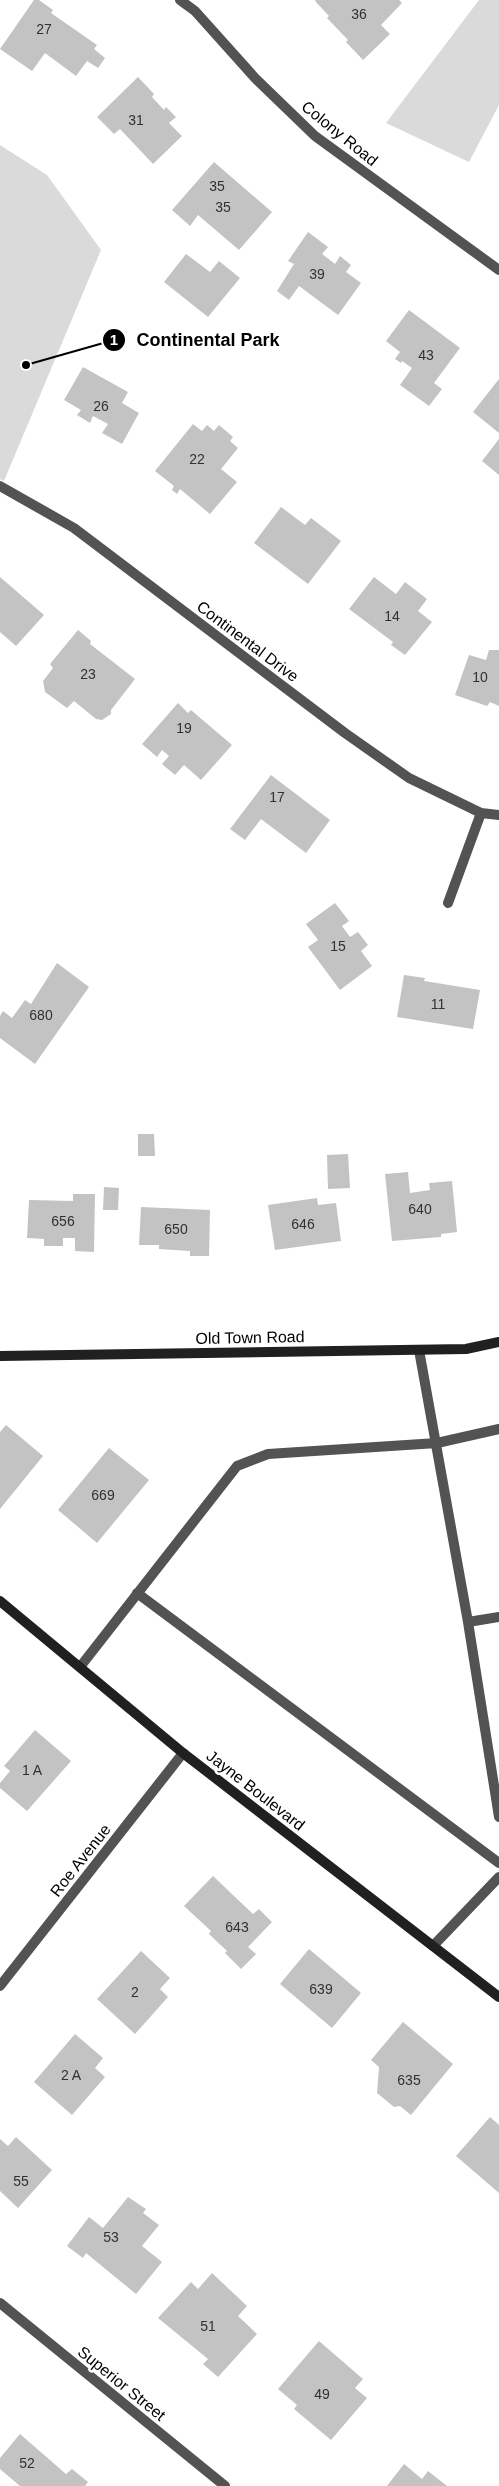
<svg xmlns="http://www.w3.org/2000/svg" width="499" height="2486" viewBox="0 0 499 2486" font-family="Arial,sans-serif">
<style>
.green{fill:#dadada}
.building{fill:#c3c3c3}
.lines{fill:none;stroke-linecap:round;stroke-linejoin:round}
.lane{stroke:#535353;stroke-width:10}
.street{stroke:#535353;stroke-width:10}
.secondary{stroke:#202020;stroke-width:10}
.labels{text-anchor:middle;stroke-width:5;stroke-linejoin:round;paint-order:stroke}
.number-label{font-size:14px;fill:#313131}
.street-label{font-size:16px;fill:#000;stroke:#fff}
.leader{fill:none;stroke:#000;stroke-width:2}
.callout-dot{fill:#000;stroke:#fff;stroke-width:2}
.mark-label{font-size:15px;text-anchor:middle;font-weight:bold;fill:#fff}
.callout-label{font-size:18px;text-anchor:middle;font-weight:bold;fill:#000;stroke:#fff;stroke-width:5;stroke-linejoin:round;paint-order:stroke}
</style>
<rect width="100%" height="100%" fill="#fff"/>
<path class="green" d="M479 0H499V105L469 162 386 123Z
M0 145 47 175 101 250 4 481 0 479Z"/>
<path class="building" d="M34 0H39L53 10 51 13 97 45 94 49 105 58 98 68 87 61 76 76 45 53 32 71 0 49Z
M316 0H399L402 3 381 25 390 34 363 60 346 42 348 40 327 18 329 16 315 1Z
M138 77 154 94 152 97 164 110 166 107 176 117 169 123 182 136 153 164 120 129 114 134 97 117Z
M214 162 272 212 239 250 198 215 190 226 172 210Z
M308 232 328 247 322 254 335 264 340 256 351 265 346 272 361 283 338 315 299 286 289 300 277 291 294 264 288 261Z
M186 254 210 272 219 261 240 278 208 317 164 282Z
M409 310 460 348 434 383 442 389 429 406 400 385 412 368 402 361 401 363 395 359 400 352 386 341Z
M83 367 128 392 122 403 139 413 122 444 102 433 108 424 93 416 90 423 77 415 81 410 64 400Z
M499 379V433L473 412Z
M193 424 202 431 207 425 214 431 219 425 233 437 230 441 238 448 221 469 237 482 210 514 180 489 177 494 172 490 174 486 155 471Z
M499 439V475L482 461Z
M281 507 305 525 311 518 341 541 308 584 254 543Z
M0 577 44 615 16 646 0 632Z
M374 577 396 594 405 582 427 599 418 611 432 622 405 655 391 645 393 642 349 609Z
M78 630 91 641 90 644 135 679 111 710V714L102 720 96 719 74 701 67 708 45 692 43 681 53 668 50 664Z
M489 650H499V706L490 702 487 706 455 695 469 655 486 660Z
M178 703 188 713 191 710 232 745 201 780 184 765 175 775 162 764 169 756 162 750 157 757 142 744Z
M271 775 330 820 306 853 261 819 245 840 230 829Z
M335 903 349 921 342 926 350 937 358 932 368 945 361 951 372 966 340 990 308 947 318 940 306 924Z
M57 963 89 987 35 1064 0 1038V1016L3 1011 12 1018 25 1000 31 1004Z
M404 975 425 978 424 981 480 990 473 1029 397 1017Z
M138 1134H154L155 1156H138Z
M348 1154 350 1188 328 1189 327 1155Z
M408 1172 410 1193 430 1190 429 1183 452 1181 457 1232 441 1234V1237L392 1241 385 1174Z
M104 1187 119 1188 118 1210H103Z
M73 1194H95L94 1252 75 1251V1238H63V1246H44V1239L27 1238 29 1200 73 1201Z
M317 1198 318 1205 336 1203 341 1241 275 1250 268 1205Z
M141 1207 210 1210 209 1256H190V1251L159 1249V1245H139Z
M6 1425 43 1456 0 1509V1432Z
M109 1448 149 1480 97 1543 58 1510Z
M35 1730 71 1761 27 1811 0 1788V1783L10 1771 4 1766Z
M213 1876 253 1914 259 1909 272 1922 248 1947 256 1954 241 1969 225 1953 227 1951 209 1934 211 1931 184 1906Z
M309 1949 361 1993 332 2028 280 1984Z
M141 1951 170 1978 160 1989 168 1997 135 2034 97 1999Z
M403 2022 453 2064 411 2115 400 2106 394 2107 377 2093 379 2067 371 2060Z
M75 2034 103 2058 95 2068 105 2077 72 2115 34 2082Z
M490 2117 499 2125V2193L456 2156Z
M16 2137 52 2170 18 2208 0 2191V2139L8 2146Z
M128 2197 146 2209 143 2213 159 2225 142 2246 162 2262 136 2294 86 2253 83 2258 67 2246 89 2217 103 2228Z
M212 2273 247 2306 238 2316 257 2334 218 2377 203 2364 208 2359 158 2318 191 2282 198 2289Z
M319 2341 363 2379 355 2388 367 2398 331 2440 294 2409 297 2405 278 2389Z
M20 2434 66 2474 72 2469 88 2482 85 2486H20L0 2469V2458Z
M404 2464 422 2479 428 2471 447 2486H387Z"/>
<g class="lines">
<path class="lane" d="M419 1350 468 1622 499 1817
M137 1593 499 1863
M468 1622 499 1617
M80 1667 237 1466 268 1454 437 1443 499 1429
M433 1946 499 1877"/>
<path class="street" d="M180 0 195 11 255 78 315 136 499 270
M0 486 74 528 345 733 409 778 481 813 499 815
M448 903 481 813
M0 1986 183 1753
M0 2303 225 2486"/>
<path class="secondary" d="M0 1356 466 1349 499 1342
M0 1601 183 1753 499 1997"/>
</g>
<g class="labels">
<g class="number-label">
<text x="359" y="19">36</text>
<text x="44" y="34">27</text>
<text x="136" y="125">31</text>
<text x="217" y="191">35</text>
<text x="223" y="212">35</text>
<text x="317" y="279">39</text>
<text x="426" y="360">43</text>
<text x="101" y="411">26</text>
<text x="197" y="464">22</text>
<text x="392" y="621">14</text>
<text x="88" y="679">23</text>
<text x="480" y="682">10</text>
<text x="184" y="733">19</text>
<text x="277" y="802">17</text>
<text x="338" y="951">15</text>
<text x="438" y="1009">11</text>
<text x="41" y="1020">680</text>
<text x="420" y="1214">640</text>
<text x="63" y="1226">656</text>
<text x="303" y="1229">646</text>
<text x="176" y="1234">650</text>
<text x="103" y="1500">669</text>
<text x="32" y="1775">1 A</text>
<text x="237" y="1932">643</text>
<text x="321" y="1994">639</text>
<text x="135" y="1997">2</text>
<text x="71" y="2080">2 A</text>
<text x="409" y="2085">635</text>
<text x="21" y="2186">55</text>
<text x="111" y="2242">53</text>
<text x="208" y="2331">51</text>
<text x="322" y="2399">49</text>
<text x="27" y="2468">52</text>
</g>
<g class="street-label">
<text transform="translate(340 133) rotate(39)" y="6">Colony Road</text>
<text transform="translate(248 641) rotate(37)" y="6">Continental Drive</text>
<text transform="translate(250 1337) rotate(-1)" y="6">Old Town Road</text>
<text transform="translate(256 1790) rotate(38)" y="6">Jayne Boulevard</text>
<text transform="translate(80 1860) rotate(-52)" y="6">Roe Avenue</text>
<text transform="translate(122 2383) rotate(39)" y="6">Superior Street</text>
</g>
</g>
<path class="leader" d="M26 365L114 340"/>
<g class="callout-dot">
<circle cx="26" cy="365" r="5"/>
<circle cx="114" cy="340" r="12"/>
</g>
<g class="mark-label">
<text x="114" y="345">1</text>
</g>
<g class="callout-label">
<text x="208" y="346">Continental Park</text>
</g>
</svg>
